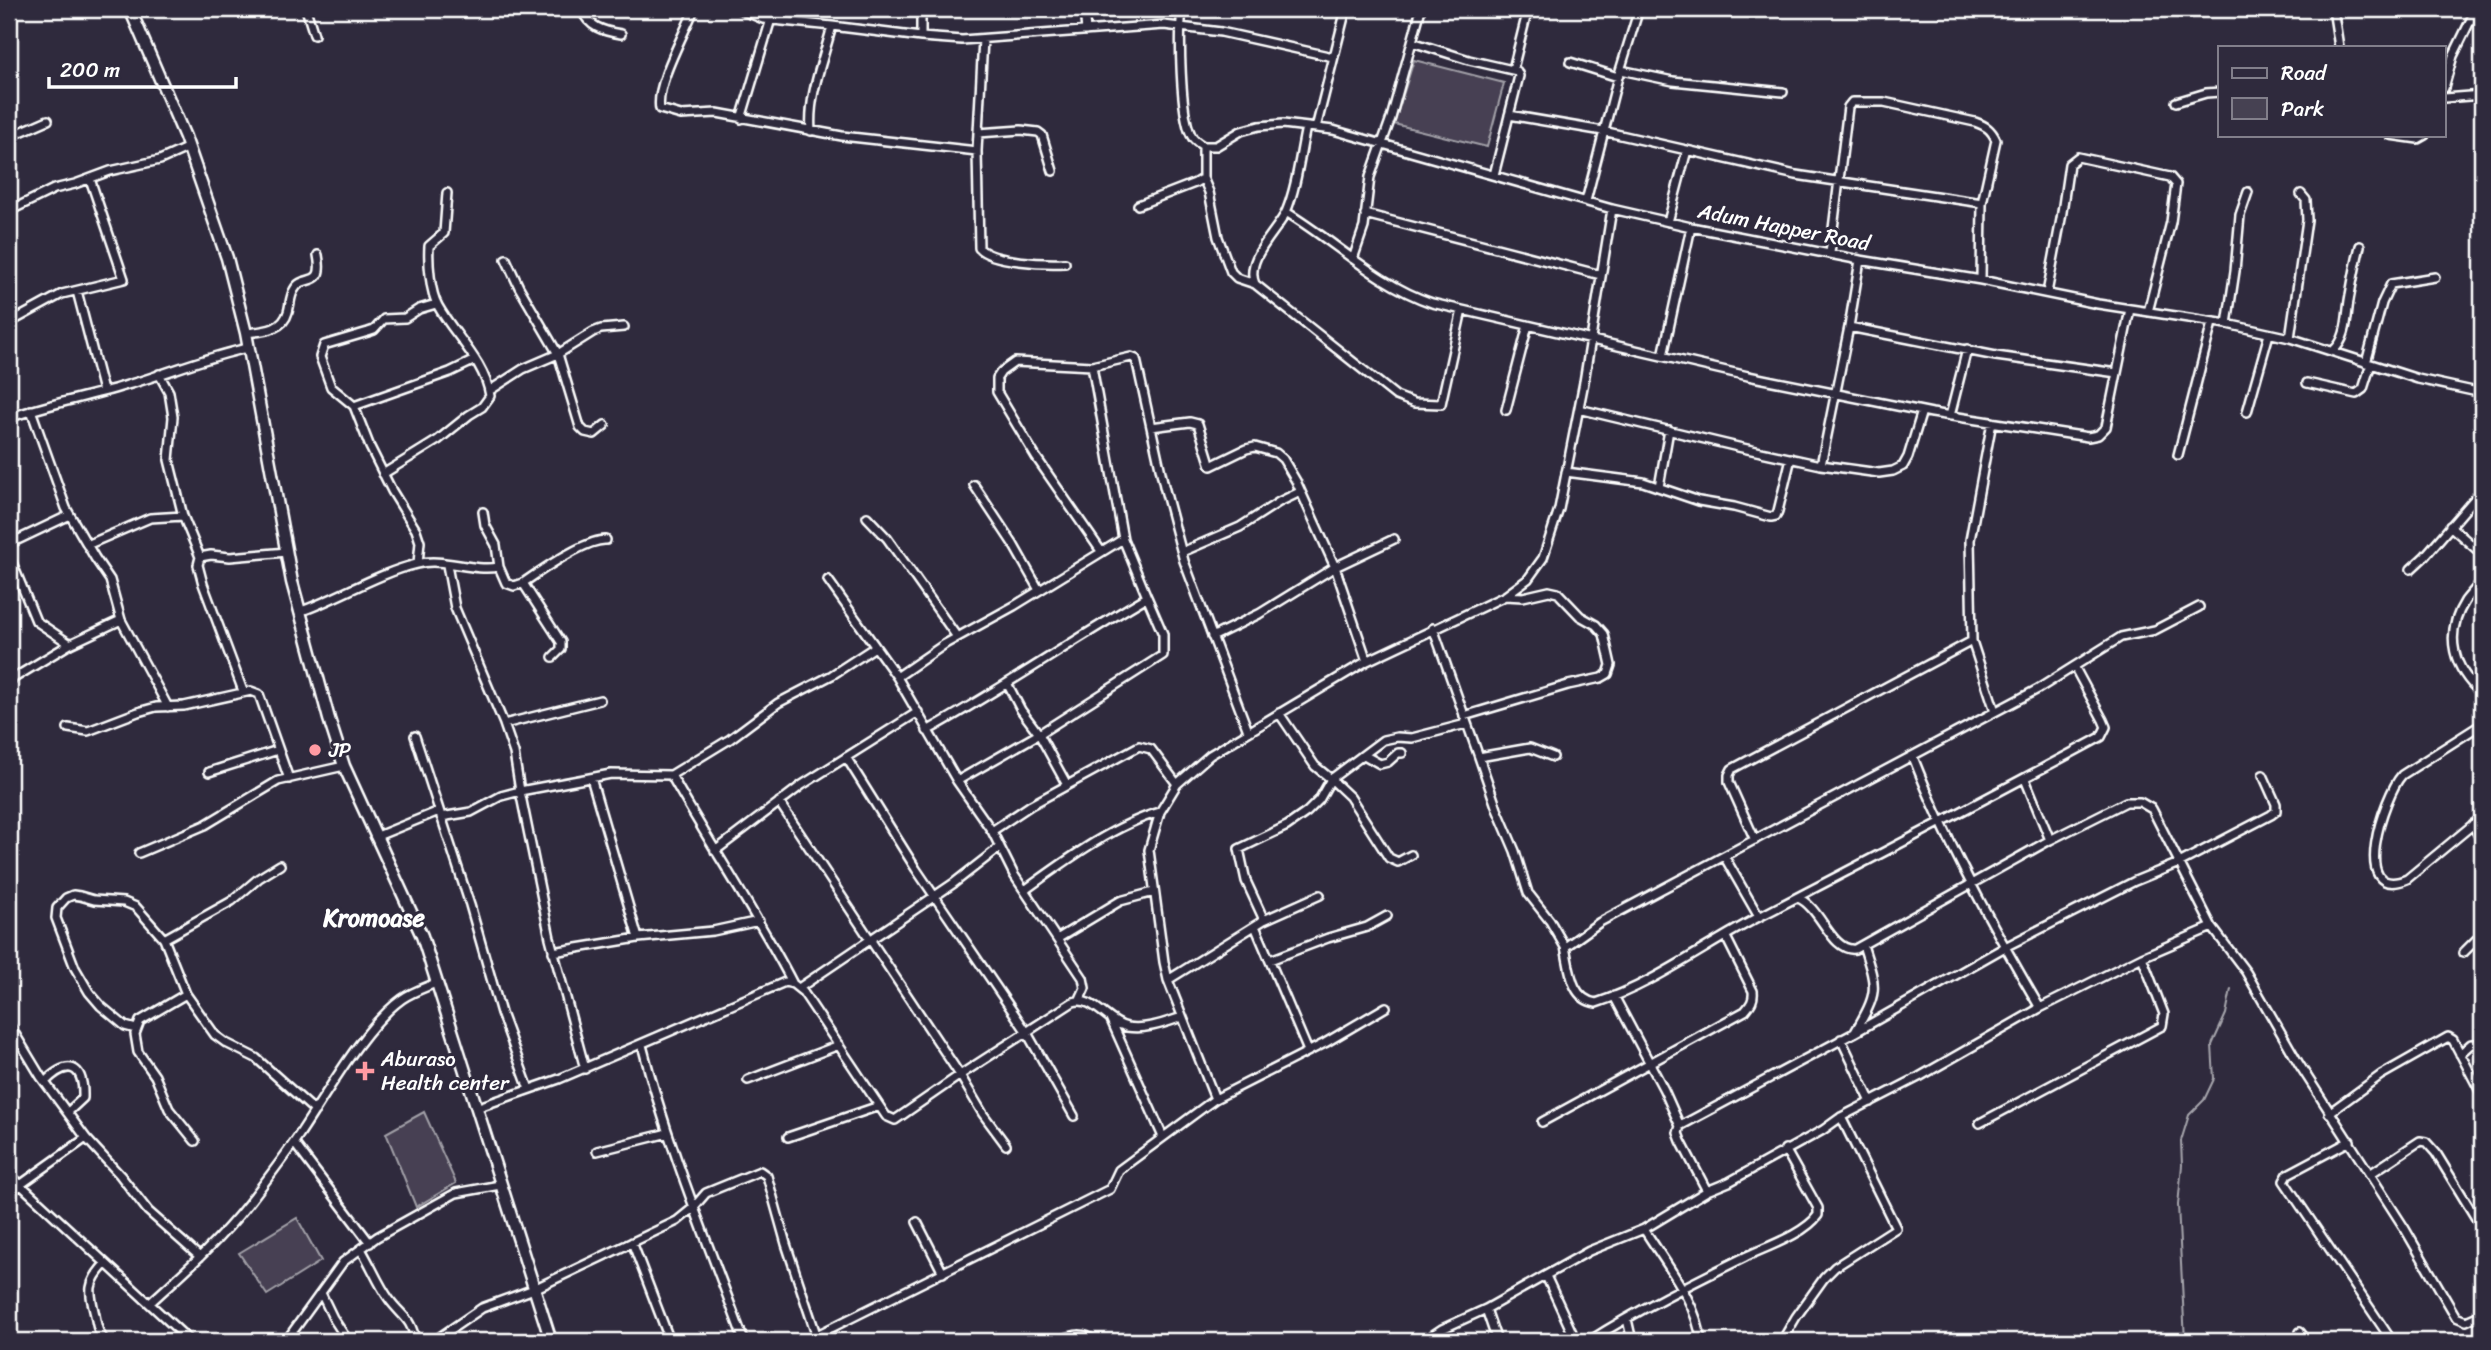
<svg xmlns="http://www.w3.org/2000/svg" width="2491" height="1350" viewBox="0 0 2491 1350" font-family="Sriracha,sans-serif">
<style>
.green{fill:#464152;stroke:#a2a0a8;stroke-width:2}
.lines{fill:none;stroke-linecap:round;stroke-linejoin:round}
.stream{stroke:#a7a6ad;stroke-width:2}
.street-casing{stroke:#fff;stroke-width:12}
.secondary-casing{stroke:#fff;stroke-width:15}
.street{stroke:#2f2a3d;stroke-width:7}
.secondary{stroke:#2f2a3d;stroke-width:10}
.poi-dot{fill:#ff9aa2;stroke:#2f2a3d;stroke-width:2.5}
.labels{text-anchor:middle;stroke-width:6;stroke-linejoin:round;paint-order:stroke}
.street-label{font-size:21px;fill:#fff;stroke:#2f2a3d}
.poi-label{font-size:21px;fill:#fff;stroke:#2f2a3d;text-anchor:start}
.quarter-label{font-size:24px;font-weight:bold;fill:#fff;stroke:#2f2a3d}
</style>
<rect width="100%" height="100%" fill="#2f2a3d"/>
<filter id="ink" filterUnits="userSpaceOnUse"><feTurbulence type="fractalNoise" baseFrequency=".0143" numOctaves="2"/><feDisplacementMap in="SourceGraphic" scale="14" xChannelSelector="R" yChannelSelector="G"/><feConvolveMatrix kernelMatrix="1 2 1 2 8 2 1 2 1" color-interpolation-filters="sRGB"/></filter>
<g filter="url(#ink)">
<path class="green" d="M1414 60 1504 83 1487 147 1394 124Z
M424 1112 456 1183 416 1207 386 1133Z
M297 1218 321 1261 267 1295 239 1253Z"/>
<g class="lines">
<path class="stream" d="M2185 1341 2178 1205 2182 1165 2181 1141 2189 1115 2204 1100 2214 1079 2212 1045 2226 1014 2231 989"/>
<g class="street-casing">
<path id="street" d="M306 9 314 35
M581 9C589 27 602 31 621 34
M694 9C685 33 655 85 660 109L681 115 717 113 842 136 977 151
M739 9 763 19 832 26
M921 9V37L962 40 1164 25 1221 32 1333 57
M1084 9 1086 31
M1182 9C1179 34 1180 113 1191 135 1193 140 1198 143 1203 146
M1727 9 1747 12 1754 9
M2333 9 2339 47
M983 39 977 151 979 248C992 262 1045 264 1065 263
M1412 42 1469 60 1517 71 1519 76 1494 175
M1570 62 1618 77
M1513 69 1528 9
M1621 70 1673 81 1783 92
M2444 88 2453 56 2476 9
M2444 98 2482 95
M2176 102 2206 93 2220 92
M1509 115 1603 131 1796 175 1982 203
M741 119 771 19
M1306 127C1300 154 1297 186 1286 212 1277 232 1244 259 1255 284L1396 396 1414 403 1441 404 1462 310
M1316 128 1346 9
M811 131C808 95 823 61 832 26L921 37
M978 133 1021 130 1038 132 1042 135 1053 171
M2390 135 2418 139 2425 135
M9 137 48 120
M1203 146H1216L1241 131 1259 126 1283 124 1333 130 1612 209 1691 227 1860 260 1981 280 2098 304 2227 324 2290 338 2418 379 2482 393
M1203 178 1209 192 1218 237 1231 272 1237 278 1255 284
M1586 201 1618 77 1639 9
M1138 205 1195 183 1203 178V146
M9 211 54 189 75 184 110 171 160 160 189 147
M1286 212C1336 242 1376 284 1432 303L1748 376 1932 413 2088 437 2098 435 2106 427 2130 309
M1365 214 1601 275
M1668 222 1687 150
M1830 253 1848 107 1852 102H1884L1975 122C1986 126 1991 129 1996 140L1982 203 1981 280
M506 259 519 287 558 354 580 427 585 432 594 434 605 425
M1353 259 1364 227 1370 177 1391 118 1421 9
M77 291 103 391
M2047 293 2061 219 2069 164 2078 157 2170 177 2176 184 2171 222 2148 312
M9 323 62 294 124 279 90 179
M2227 324 2235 271 2240 215 2248 192
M1849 327 1996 356 2117 373
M246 333C262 331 283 331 288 312 290 306 290 296 294 290 303 272 325 291 318 255
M2290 338 2307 220 2306 200 2301 194
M2333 351C2349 337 2346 313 2350 295 2353 278 2356 262 2360 246
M1663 356 1691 227
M2366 363 2382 303 2391 284 2435 277
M159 374 169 392 173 417 169 460 183 516 200 557 198 565 203 584 243 691
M2307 383 2356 394 2363 389 2371 364
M489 391 523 369 558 354 593 332 601 329 624 327
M354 406 450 372 475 360
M1579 409 1738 447 1821 465 1879 473 1893 471 1903 466 1908 457 1922 411
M31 410 66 508 95 558 110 580 121 620 168 707
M1506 410 1528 325
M2247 412 2269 334
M1950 416 1967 349
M9 418C46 404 85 398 124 386 166 374 205 357 248 348
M1992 422 1970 540 1972 641 1995 711
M1151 427 1190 422 1198 424 1211 466 1246 449 1255 447 1276 453 1283 459 1296 481 1335 567 1367 661
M2178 455 2212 323
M1821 465 1849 327 1860 260
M1566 472 1643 482 1699 501 1734 507 1771 517 1776 516 1778 511 1791 458
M383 474 438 440 469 415 482 407 490 396C485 362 454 335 438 306 430 292 428 262 429 246L444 233 447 193
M974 485 1013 544 1039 590
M1659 487 1669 430
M483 512 485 525 496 545 499 567
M867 517 887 538 957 637
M2450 526 2482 554
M9 544 70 515
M87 545 150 518 183 516
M1101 551 1036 457 997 392V378L1001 372 1015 362 1092 366 1131 357 1136 359 1164 486 1184 561 1248 731
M1182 552 1240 527 1279 502 1300 492
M9 555 36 621 70 644
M200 557 211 555 230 557 287 552
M418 563 420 542 416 530 392 491 370 447 354 406 331 387 320 357 324 345 368 332 374 330 384 319 405 318 419 309 436 304
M2411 569 2425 556 2482 490
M828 580 897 677 957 781 992 831 1014 875 1083 978 1085 988 1080 999
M2482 580C2477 588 2470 594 2465 601 2443 636 2454 669 2482 694
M523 583C540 571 586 539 606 540
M299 612C337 599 378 573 417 564 443 557 471 572 499 567L506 583 514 586 523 583 561 642V649L553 657
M1433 628 1479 757 1530 748 1553 757
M1212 637 1259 614 1335 567 1394 539
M2075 668 2103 720 2106 727 2101 737C1988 798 1875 857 1761 916 1706 944 1655 984 1596 1003 1570 999 1570 968 1565 947L1600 922 2038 689 2121 637 2155 630 2199 607
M897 677 945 644 1014 606 1123 539
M9 681 70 644 121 620
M1007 683 1021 710 1039 734 1067 785
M1464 716 1568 685 1601 678 1608 674 1611 665 1604 634 1596 625 1580 616 1558 593 1549 591 1523 597 1505 596
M504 724 600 700
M2482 724 2402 775C2384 795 2348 903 2407 879L2482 817
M68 728 88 731 138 712 156 707 184 706 251 691 259 694 289 779
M927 731C1002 689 1073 640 1147 597L1123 539 1092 366
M415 736 470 905 501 1013 529 1089
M1364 755 1380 764 1388 762 1398 753H1402
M846 757 916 869 1026 1031 1074 1116
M1479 757 1497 809 1515 851 1528 893 1550 921 1565 947
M1913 757C1947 844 1993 927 2040 1008L2142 957 2212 927
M209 772 278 750
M671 775C710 845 756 912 793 984
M591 778 638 938
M2025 779 2050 840
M957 781 1039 734 1163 655V634L1147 597
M779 802 960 1075 983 1114 1006 1145
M441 817 471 812 501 796 520 791 514 753 504 724 455 608 447 565
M2473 824 2482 843
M992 831 1031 805 1139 746 1151 749 1177 784
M375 837 439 811
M1755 840 1729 782V775L1732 769 1972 641
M715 851 802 785 918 712
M139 853 205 825 278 781 344 766
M1411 855 1398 862 1389 858 1350 797 1331 779 1383 740 1397 737 1412 738 1466 724
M1724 856 1759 917
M1025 890C1064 862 1113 825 1160 812
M1798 898C1821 907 1831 952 1855 949L2050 840 2126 802H2140L2152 809 2212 927 2246 972 2299 1064 2405 1229 2456 1317 2466 1321 2482 1314
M1264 920 1246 881 1239 849 1287 826 1307 812 1319 800 1331 779 1315 766 1279 713
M1255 926 1308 1051
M164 939 232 901 259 878 280 865
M1057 939 1120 901 1154 892
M553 952 638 938 713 931 759 921
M2463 953 2482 934
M1270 960 1328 938 1367 927 1387 916
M1168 980 1264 920 1320 895
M799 988 954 883 1000 847
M186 994 140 1021 135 1034 138 1052 155 1076 169 1109 195 1141
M1614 996 1664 1090 1680 1126 1854 1033 2005 947 2135 881 2179 863 2271 815 2276 811V804L2263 775
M1111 1020 1163 1137
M9 1024 41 1077 86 1138 120 1175 148 1211 200 1257
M136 1029 125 1026 101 1006 89 992 75 968 56 918 57 908 66 898 73 895 80 896 94 900 124 902 136 907 164 939 186 994 215 1035 226 1043 256 1058 315 1111
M1855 1032C1879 991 1877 989 1863 945
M1841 1039 1871 1102
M642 1045C668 1147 708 1243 744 1341
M2460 1054 2471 1044H2482
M585 1069 550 938 520 791 611 774 671 775 730 739 778 703 832 675 875 647
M748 1080 839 1045
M45 1082C68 1059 84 1064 83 1098L68 1112
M1215 1099 1168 980 1164 962 1149 850 1160 812 1177 784 1210 755 1367 661 1505 596 1528 579 1543 558 1559 509 1584 382 1612 209
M476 1108 559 1079 785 982 793 984 803 992 886 1116 895 1120 960 1075 1073 1002C1093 995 1107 1023 1127 1027 1146 1030 1164 1023 1182 1017
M2329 1113 2381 1075 2448 1037 2453 1040 2482 1095
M1542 1122 1745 1011C1751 1004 1754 1000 1753 991L1726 937
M1980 1123 2162 1026 2164 1014 2142 957
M1680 1126 1678 1133 1681 1141 1707 1191
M788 1137 879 1106
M2350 1141 2288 1174 2284 1181 2392 1341
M294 1143 370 1243
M597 1151 668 1133
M9 1174 190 1341
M2370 1174 2420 1141 2426 1142 2436 1153 2482 1228
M9 1193 86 1138
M917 1222 943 1273
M1644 1229C1665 1263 1697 1301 1701 1341
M632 1242 670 1341
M361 1249C371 1265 378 1284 389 1299 401 1316 412 1318 415 1341
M1546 1276 1576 1341
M321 1293 333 1318 348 1341
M150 1303C185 1271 219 1241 248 1204 265 1182 283 1159 299 1135 326 1095 363 1027 402 999 412 992 424 988 436 983
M1486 1309 1497 1341
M1627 1319 1632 1341
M2300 1332 2307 1341
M105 1341C98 1334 97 1325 95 1315 89 1291 87 1283 105 1264
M149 1341 164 1339 167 1341
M286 1341 343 1262 377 1237 456 1193 500 1185
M434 1341 482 1308 534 1289 677 1221 693 1208 706 1193 760 1171 767 1176 786 1244 817 1337
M805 1341 1110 1189 1119 1170 1215 1099 1325 1043 1386 1007
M1056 1341C1069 1337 1082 1330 1094 1341
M1424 1341 1442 1329 1486 1309 1589 1251 1644 1229 1707 1191 1729 1182 1823 1130 1841 1117 1919 1077 2040 1008
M1589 1341C1638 1310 1692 1283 1745 1257 1766 1247 1805 1234 1818 1215V1208L1785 1149
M1782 1341 1796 1317 1824 1278 1835 1267 1896 1228 1841 1117"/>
</g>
<g class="secondary-casing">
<path id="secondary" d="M130 9 185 137 227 258 246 333 292 582 329 719 344 766 422 936 551 1341"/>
</g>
<use href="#street" class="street"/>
<use href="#secondary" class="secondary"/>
</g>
</g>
<g class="poi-dot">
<circle cx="315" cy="750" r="7"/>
<path d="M361.5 1060.5h7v7h7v7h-7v7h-7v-7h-7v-7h7z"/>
</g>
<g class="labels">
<g class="street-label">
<text transform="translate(1784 227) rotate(11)" y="7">Adum Happer Road</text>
</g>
<g class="poi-label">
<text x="329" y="757">JP</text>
<text x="381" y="1066">Aburaso<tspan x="381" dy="24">Health center</tspan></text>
</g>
<g class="quarter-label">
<text x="374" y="926">Kromoase</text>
</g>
</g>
<rect width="2491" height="1350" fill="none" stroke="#2f2a3d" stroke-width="35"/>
<rect x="18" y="18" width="2456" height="1315" fill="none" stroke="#fff" stroke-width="2.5" filter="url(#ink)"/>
<rect x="2218" y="46" width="228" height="91" fill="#2f2a3d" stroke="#827f8b" stroke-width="2"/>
<rect x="2232" y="68" width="35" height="10" fill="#2f2a3d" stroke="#827f8b" stroke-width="2"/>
<text x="2281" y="80" font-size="21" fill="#ffffff">Road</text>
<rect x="2232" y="98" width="35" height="21" fill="#464152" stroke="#827f8b" stroke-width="2"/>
<text x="2281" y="116" font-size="21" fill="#ffffff">Park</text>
<path d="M49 77v10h187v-10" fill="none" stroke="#ffffff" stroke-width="3.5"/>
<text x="60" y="77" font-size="21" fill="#ffffff" stroke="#2f2a3d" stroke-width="5" paint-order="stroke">200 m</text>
</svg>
